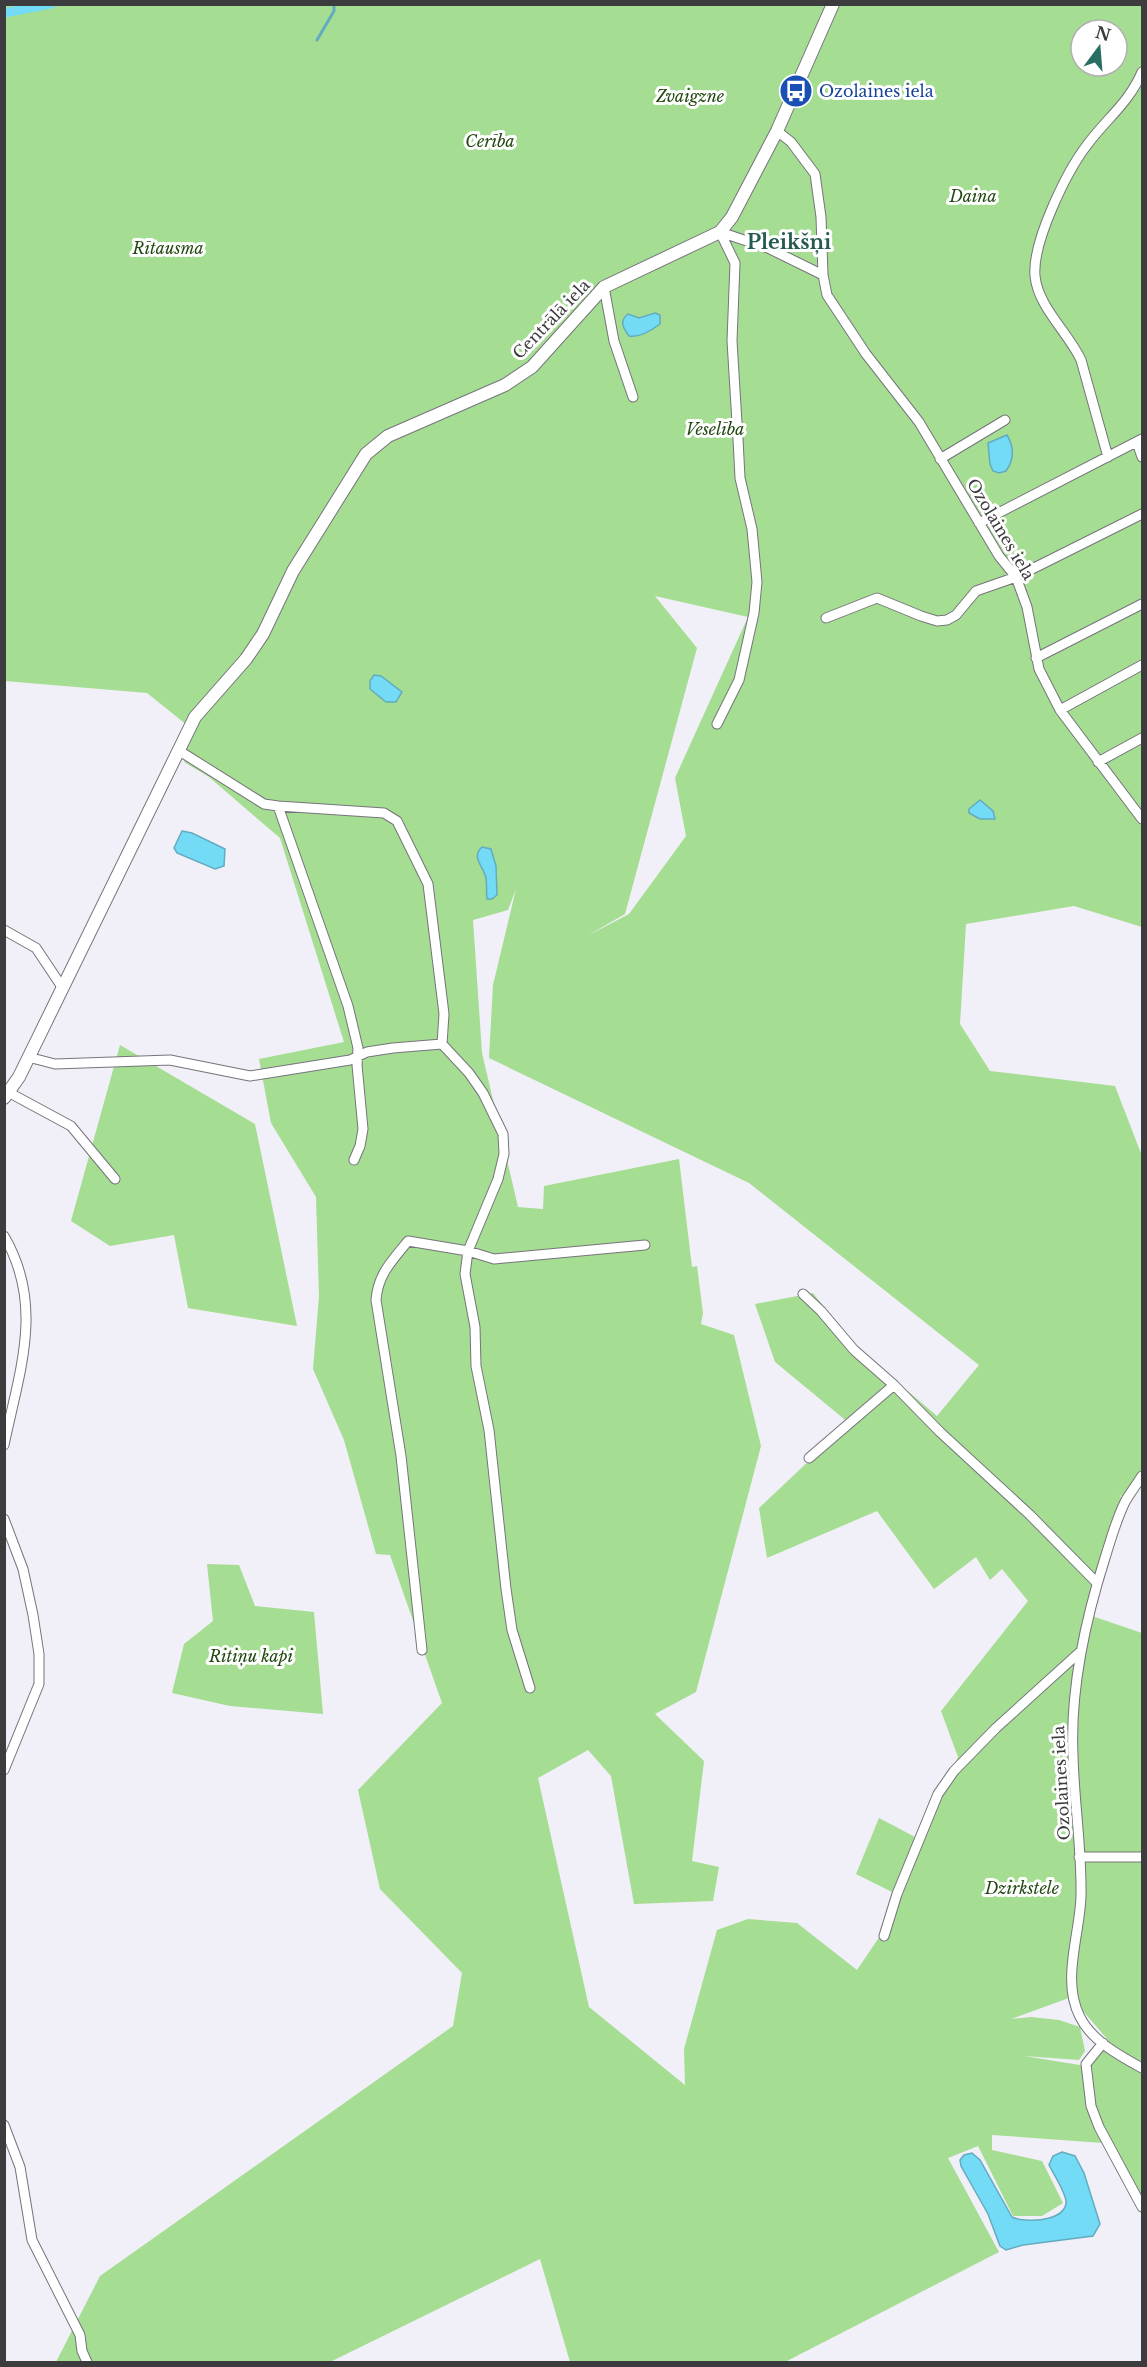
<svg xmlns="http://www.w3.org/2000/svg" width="1147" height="2367" viewBox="0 0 1147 2367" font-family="'Libre Baskerville',serif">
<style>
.green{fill:#a5dd92;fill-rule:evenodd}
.water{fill:#74dbf6;stroke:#63abbf;stroke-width:1.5}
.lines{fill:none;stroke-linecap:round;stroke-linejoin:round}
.stream{stroke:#63abbf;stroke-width:3}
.canal{stroke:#74dbf6;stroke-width:9}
.minor-casing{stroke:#76747b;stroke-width:11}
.tertiary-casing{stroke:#76747b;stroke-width:14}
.minor{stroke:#fff;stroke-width:9}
.tertiary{stroke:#fff;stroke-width:12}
.labels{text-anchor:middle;stroke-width:6;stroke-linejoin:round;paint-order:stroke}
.transit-label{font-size:16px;fill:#164399;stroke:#fff;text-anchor:start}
.park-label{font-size:16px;font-style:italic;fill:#224911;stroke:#fff}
.street-label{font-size:16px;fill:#3c3b3e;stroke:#fff}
.quarter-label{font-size:20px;font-weight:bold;fill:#255b51;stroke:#fff}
</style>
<rect width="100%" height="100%" fill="#f1eff7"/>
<path class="green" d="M4 5H1142V927L1074 906 966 924 960 1024 990 1071 1115 1086 1142 1156V1472L1125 1498 1119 1495 1126 1501 1089 1615 1142 1633V2202L1103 2143 992 2135V2150L1042 2161 1063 2203 1042 2216H1013L978 2146 948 2158 999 2252 785 2362H570L540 2259 330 2362H56L100 2276 453 2026 462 1973 380 1889 358 1790 442 1703 390 1555 376 1554 344 1440 313 1369 319 1296 316 1197 271 1123 259 1059 344 1042 280 838 209 777 184 762 187 757 178 750 192 729 147 693 5 681ZM1081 30H1117V66H1081ZM655 596 748 617 675 778 686 836 629 914 587 936 625 914 697 648ZM516 889 493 985 489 1058 749 1183 979 1365 937 1416 856 1347 813 1293 755 1304 775 1362 849 1423 759 1508 767 1558 877 1511 934 1589 976 1557 990 1580 1002 1569 1028 1601 941 1711 958 1757 915 1837 879 1818 856 1874 894 1893 880 1936 857 1970 797 1923 748 1919 717 1930 684 2049 685 2085 589 2007 538 1778 588 1750 611 1776 634 1904 713 1901 719 1867 692 1861 704 1761 655 1714 696 1692 761 1446 734 1335 701 1324 703 1313 697 1266 692 1267 679 1159 544 1186 543 1209 518 1207 482 1053 473 920 508 910ZM1077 1995 1083 2011 1108 2040 1086 2066 1024 2056 1079 2060 1085 2051 1080 2027 1059 2020 1031 2017 1011 2019Z
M120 1045 255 1124 297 1326 188 1308 174 1235 110 1246 71 1221Z
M207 1564 239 1565 255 1606 314 1612 323 1714 230 1706 172 1693 184 1644 213 1621Z"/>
<path class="water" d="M655 313 660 315V324C652 330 639 338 629 336 623 328 619 321 628 314L639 318Z
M1007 435C1014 447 1014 460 1006 471L999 473 993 471 990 464 988 443Z
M374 675 381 676 402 692 396 702H386L370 689V681Z
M980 800 993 811 995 819H980L969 813V809Z
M182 831 192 833 225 849 224 866 215 869 177 853 174 848Z
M482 847 491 849 496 866 497 895 492 899H487C486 892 487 885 486 879 485 867 470 858 482 847Z
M1062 2152 1075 2156 1084 2173 1100 2224 1093 2236 1023 2245 1006 2250 1000 2246 988 2214 961 2166 960 2160 964 2155 972 2153 980 2160 1012 2217C1025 2223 1062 2222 1066 2204 1068 2196 1053 2173 1049 2165L1053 2156Z"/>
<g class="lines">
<path class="stream" d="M317 40 334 11V4"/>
<path class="canal" d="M4 13 51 4"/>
<g class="minor-casing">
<path id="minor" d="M777 131 791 142 815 174 821 217 823 275 827 295 866 354 919 422 999 556 1016 577 1027 607 1039 669 1060 710 1142 819
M604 287 614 341 633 397
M1137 442 1142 457
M1108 457 1081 360C1068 332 1038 307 1035 276 1032 242 1067 171 1087 145 1106 119 1129 103 1142 72
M940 459 1005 420
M979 523 1142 439
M826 618 877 598 921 616 937 621 947 620 956 615 976 591 1016 577 1142 514
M1036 658 1142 604
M1060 710 1142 665
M717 724 739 680 754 613 757 582 752 529 740 478 738 439 732 341 735 263 720 232 768 248 823 275
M178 750 264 804 278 806 348 1006 358 1048 357 1065 363 1129 360 1146 354 1160
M1098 762 1142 738
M278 806 384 813 397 821 428 884 444 1014 442 1044 469 1073 483 1093 503 1134 504 1154 498 1179 468 1251 465 1274 475 1327 476 1366 489 1430 506 1589 512 1630 530 1688
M4 930 36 948 62 987
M28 1057 55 1064 170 1060 250 1076 350 1060 367 1052 393 1048 442 1044
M8 1092 71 1126 115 1179
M4 1236C45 1306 19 1372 4 1445
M803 1294 821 1311 854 1350 894 1385 940 1432 1030 1515 1097 1583
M809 1458 894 1385
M1142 1476C1137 1484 1130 1493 1125 1502 1116 1520 1111 1539 1105 1558 1085 1621 1070 1688 1073 1755 1074 1802 1082 1849 1081 1896 1080 1934 1061 1981 1080 2017 1092 2041 1120 2056 1142 2068
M4 1519 23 1569 33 1615 39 1654V1684L4 1770
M422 1650 401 1456 376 1300C378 1274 392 1261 408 1241L468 1251 494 1259 645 1245
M1079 1857H1142
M884 1936 897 1894 938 1794 954 1771 996 1728 1081 1651
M1103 2043 1086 2064 1091 2106 1099 2127 1142 2207
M4 2125 20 2167 32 2240 80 2335 82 2351 87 2362"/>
</g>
<g class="tertiary-casing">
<path id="tertiary" d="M4 1098 19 1077 195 717 246 659 263 634 293 571 366 454 388 436 505 385 532 367 604 287 720 232 732 217 777 131 833 4"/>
</g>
<use href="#minor" class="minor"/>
<use href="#tertiary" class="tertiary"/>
</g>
<defs>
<g id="bus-disc" transform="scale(1.725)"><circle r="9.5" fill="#1a4fb4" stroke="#fff"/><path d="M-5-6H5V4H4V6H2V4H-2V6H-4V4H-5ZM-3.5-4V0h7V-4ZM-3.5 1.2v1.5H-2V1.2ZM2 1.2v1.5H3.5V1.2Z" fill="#fff"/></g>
</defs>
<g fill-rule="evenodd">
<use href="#bus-disc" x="796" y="91"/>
</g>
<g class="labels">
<g class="transit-label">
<text x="819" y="97">Ozolaines iela</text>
</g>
<g class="park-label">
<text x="690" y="102">Zvaigzne</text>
<text x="490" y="147">Cerība</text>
<text x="973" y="202">Daina</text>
<text x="168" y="254">Rītausma</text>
<text x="715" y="435">Veselība</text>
<text x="251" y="1662">Ritiņu kapi</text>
<text x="1022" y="1894">Dzirkstele</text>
</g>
<g class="street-label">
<text transform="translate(551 319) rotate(-46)" y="6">Centrālā iela</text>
<text transform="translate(1001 529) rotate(59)" y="6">Ozolaines iela</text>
<text transform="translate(1061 1783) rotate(-93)" y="6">Ozolaines iela</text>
</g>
<g class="quarter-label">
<text x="789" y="249">Pleikšņi</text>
</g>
</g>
<rect width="1147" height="2367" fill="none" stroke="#3c3b3e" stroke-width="12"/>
<g transform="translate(1099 48) rotate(16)"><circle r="28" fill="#ffffff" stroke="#b1b1b2" stroke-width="1.5"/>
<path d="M0-4.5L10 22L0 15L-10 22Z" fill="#286e62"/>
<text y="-9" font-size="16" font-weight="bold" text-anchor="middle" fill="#3c3b3e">N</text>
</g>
</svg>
